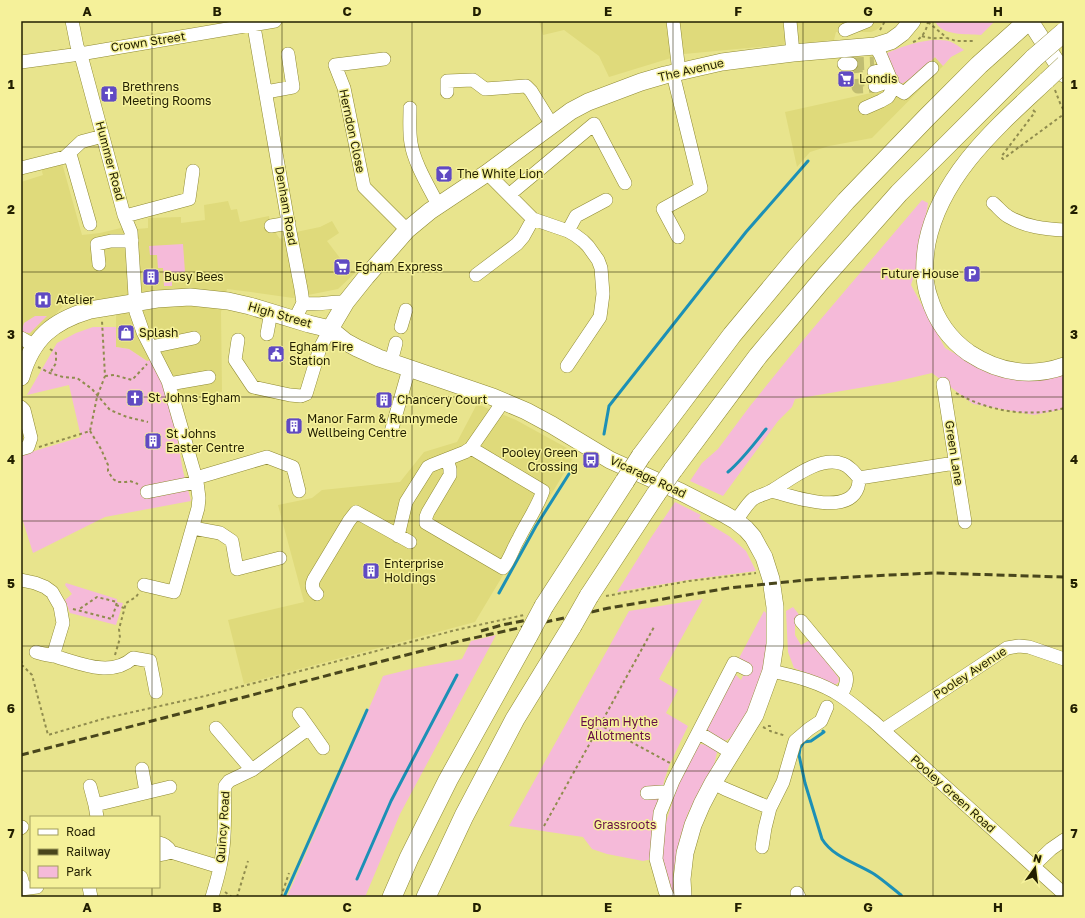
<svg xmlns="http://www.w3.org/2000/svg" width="1085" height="918" viewBox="0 0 1085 918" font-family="'Golos Text',sans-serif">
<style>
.built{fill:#dfda7b}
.green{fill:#f5bad9}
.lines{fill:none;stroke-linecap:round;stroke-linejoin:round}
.stream{stroke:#1c90b6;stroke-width:3}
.minor-tunnel{stroke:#c0bd71;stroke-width:13;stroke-dasharray:13 6;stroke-linecap:butt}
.minor-casing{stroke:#8f8a33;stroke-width:14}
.major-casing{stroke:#8f8a33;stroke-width:18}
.highway-casing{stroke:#8f8a33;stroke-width:20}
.path{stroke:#908c4e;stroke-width:2;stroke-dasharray:3 3;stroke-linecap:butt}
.minor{stroke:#fff;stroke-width:13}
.major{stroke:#fff;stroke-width:17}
.highway{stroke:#fff;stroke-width:19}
.rail{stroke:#49461c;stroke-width:3;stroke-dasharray:8 4;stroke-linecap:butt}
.major-bridge-casing{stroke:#8f8a33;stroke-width:18;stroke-linecap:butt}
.highway-bridge-casing{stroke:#8f8a33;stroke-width:20;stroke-linecap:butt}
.major-bridge{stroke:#fff;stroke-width:17}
.highway-bridge{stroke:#fff;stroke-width:19}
.grid{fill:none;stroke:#221f00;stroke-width:1;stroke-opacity:0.55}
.labels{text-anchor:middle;stroke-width:3;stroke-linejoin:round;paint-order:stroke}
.street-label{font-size:12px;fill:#221f00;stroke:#f5f19a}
.poi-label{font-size:12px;fill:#221f00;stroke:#f5f19a;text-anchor:start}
.park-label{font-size:12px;fill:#650b48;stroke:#f5f19a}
.neatline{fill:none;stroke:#221f00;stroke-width:1.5}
.grid-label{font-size:13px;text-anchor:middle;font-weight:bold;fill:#221f00}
</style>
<rect width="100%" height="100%" fill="#e8e48d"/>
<path class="built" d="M539 21H883L880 27 876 30 871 32H836L834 40 684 54 609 77 599 56 564 30 543 35Z
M935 57 943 66 872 138 829 146 810 152 797 167 785 112 889 89 919 73Z
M62 163 82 235 100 233 121 228 137 229 148 228V218L181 217V223L205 220 204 205 228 201 231 210 237 209 240 222 269 216 271 226 280 239 296 232 320 227 332 221 339 233 327 241 343 262 355 273 338 289 293 298 251 292 227 289 221 312 222 392 184 397 171 403 147 361 129 349 116 347V298L63 306 21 352V182L43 175 41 168Z
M477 404 516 420 576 453 475 622 244 684 228 620 304 602 278 505 312 498 322 490 400 482 424 452 457 442Z"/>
<path class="green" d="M935 21H995L981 35C967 34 941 36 935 21Z
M932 40C949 40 950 40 964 50L951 57 943 66 935 57 919 73 900 85 885 54C900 47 915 42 932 40Z
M922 200 928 203 918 262 911 285 945 348 991 374 1029 381 1064 372V409L1034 415 973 404 932 373 894 382 795 399 792 407 778 421 723 496 690 481 702 463 718 449 750 406 804 339Z
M183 244 185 272 172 273V286H164L163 268H158L157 255H150L149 246Z
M35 316H47L30 333 21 332 24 323Z
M93 327H116V347L129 349 147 361 153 359 171 403 183 471 191 501 105 517 33 553 21 515V455L81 437 69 385 27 395 57 343 76 333Z
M675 502 701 515 699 518 729 536 746 551 756 571 688 580 617 592 650 539Z
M66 583 117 599V602L123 603 116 625 70 613 65 600 72 594 65 585Z
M703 599 659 679 678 690 666 713 688 726 669 766 664 781 652 859 643 861 607 854 592 849 583 837 509 826 629 611Z
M793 607 801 617 795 622V635L801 645 810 640 838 677 839 682 835 685 794 668 788 652 786 611Z
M764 611 768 615 766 661 751 707 735 735 723 742 714 736 707 730 735 674 741 680 748 665 738 660Z
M496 635 400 814 365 897H287L383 676 415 668 462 659 471 641Z
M699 744 710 745 717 752 714 766 688 813 681 835 673 873 674 893 669 892 661 862 665 825 678 785Z"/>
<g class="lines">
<path class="stream" d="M604 434 609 406 746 232 808 161
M728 472C743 459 754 444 766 429
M499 593 536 526 574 466
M823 731 824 732 811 741 804 742 800 748 799 755 805 783 822 839C833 857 856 863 874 874 883 880 892 888 901 895L902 897
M357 879 391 801 457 675
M284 897 367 710"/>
<path class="minor-tunnel" d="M855 60 858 87 875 86
M851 64 874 63"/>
<g class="minor-casing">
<path id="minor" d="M72 21 77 46 82 59 124 215 131 232 136 312 143 332 168 381 197 482 199 498 198 508 174 592 144 585
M253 21 287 216 301 289 303 303 295 319
M673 21 679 72
M790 21 793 53
M845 30 867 21
M875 46 880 54 894 87
M384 59 335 65 344 88 364 187 407 230
M21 62 80 54 275 21
M844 64H851
M874 72 886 69
M673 74 701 188 663 209 678 237
M875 86 892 80
M894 87 904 93 932 68
M266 92 293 87 288 54
M447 92V81L473 80 485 89 526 86 531 91 552 125
M410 108C410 120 409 132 411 143 414 163 429 187 438 205
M865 108 881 101 888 97 894 87
M70 154 90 224
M21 168 65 157 81 142 84 141 103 136
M487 173 533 219 568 231 575 235 583 241 588 246 598 260 601 268 603 294 600 317 567 366
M510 194 594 124 625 183
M993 203C998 207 1003 214 1009 217 1026 227 1045 229 1064 230
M124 215H129L189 199 193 171
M271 226 289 223
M568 231 576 216 606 200
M99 264 97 244 111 241H132
M476 275 517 244 523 237 533 219
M303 303C317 306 332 301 346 302
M401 327 406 310
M267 334 271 312
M21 338 35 346
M238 340 235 360 253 387 290 395 301 396 306 394 320 348 330 329
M151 347 194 338
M391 362 396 343
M169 384 209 377
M943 384 965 522
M21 407 24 410 31 438 28 447 21 449
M391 432 409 369
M447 459 450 469V475L428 512 426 517V523L503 568C510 559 513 548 519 538 527 522 537 508 543 491L471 448
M196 478 267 457 293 467 299 491
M859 478 955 463
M147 492 197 482
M736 521C740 515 748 503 753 499 759 495 767 494 773 490 791 479 820 455 843 464 849 466 854 472 859 478 859 480 859 484 858 487 848 517 793 496 771 491
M193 528 220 533 232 541 237 569 280 558
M398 536 406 502 428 467 432 465 465 452 471 448 498 409 503 401
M21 580 35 583 45 587 52 592 60 606 63 623 53 656
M317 594C312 590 311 585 314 579L349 521 356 512 410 542
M801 621 846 675C848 683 844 689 841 696
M36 652C42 654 48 655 54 656 79 663 111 678 133 658L150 661 156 692
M771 671C795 676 820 682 841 696 852 703 863 713 873 721L1064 894
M299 714 309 728
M216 728 252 770
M883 730 1007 648 1019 646 1029 647 1064 659
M699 733 732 753
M142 769 146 792
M713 783 725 789 770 808 783 782 795 741 809 729 821 721 827 707
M90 786 95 805
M647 793 662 792 668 793
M97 817 95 805 170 787
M21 828 22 827
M159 843C165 844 168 847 171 852L220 867
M762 847 765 828 770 808
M159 855 164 854 171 852
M1033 866 1051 849 1064 840
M21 877 24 888
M89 887 91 897
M21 889 37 887
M797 893 799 897
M212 897C215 887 218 877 220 867 226 840 224 813 225 786L229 781 252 770 309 728 323 748
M668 897 665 891 656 859 660 813 673 781 734 663 746 669"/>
</g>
<g class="major-casing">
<path id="major" d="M1030 21 1064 74
M1047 80C998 126 941 174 927 243 924 261 923 280 929 297 936 320 949 339 969 353 998 372 1030 378 1064 366
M330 329 346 302 366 277 407 230 430 211 487 173 571 111 588 102 641 82 665 75 722 62 793 53 875 46 891 41 902 33 912 21
M21 377C32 338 53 321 90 310L157 299 190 297 228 301 250 306 309 324 330 329 346 342 357 348 379 358 493 397 526 411 552 425 610 460 681 492 724 514 736 521 746 529 753 537 759 548 764 557 771 579 775 607V644L771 671 755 715 713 783 702 804 693 825 685 853 682 879 683 897"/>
</g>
<g class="highway-casing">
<path id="highway" d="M641 456 732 335 796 258 846 201 927 117 979 65 1028 21
M673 470 758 356 821 281 899 193 1034 58
M589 596 656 494
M544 606 625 481
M392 897 409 858 448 780 528 636
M426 897 464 816 515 719 572 626"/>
</g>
<path class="path" d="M928 22 947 38 956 41H973
M880 30 885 21
M922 36C930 39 937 38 946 38
M913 42C922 39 927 30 928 21
M1055 90 1060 103 1064 111
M1033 110 1035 112 1001 157 1003 159 1064 114
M50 349 56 353V363L50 373
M38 367 50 373 63 377 77 378 92 389 110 410 127 417 148 422
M105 376 114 375 132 380 147 364
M956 393C988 411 1028 418 1064 408
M90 431 101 449 108 465V471L113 479 118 482H126L130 481 138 484
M39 447 90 431 97 397 105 376 102 321
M606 596 689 581 756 573
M116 605 124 608
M73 609 112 619 117 602 97 597 78 610
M115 655 120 638 119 629 126 603 136 597 138 594
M21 660 23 666
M21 666H23L32 675 48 735 106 718 205 696 456 630 524 615
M600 725 654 627
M763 727 765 728 767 726H770V731L786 736
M544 826 600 725 670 763
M225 892 232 897
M237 897 248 861
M281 897 289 873"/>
<use href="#minor" class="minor"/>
<use href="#major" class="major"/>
<use href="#highway" class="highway"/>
<path class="rail" d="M481 631 502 625 528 620
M21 755 460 641 609 608 729 588 806 580 870 576 933 573 1064 577"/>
<g class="major-bridge-casing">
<path id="major-bridge" d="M1047 80 1064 64"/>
</g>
<g class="highway-bridge-casing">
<path id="highway-bridge" d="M1034 58 1064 32
M625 481 641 456
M656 494 673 470
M572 626 589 596
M528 636 544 606"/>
</g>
<use href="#major-bridge" class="major-bridge"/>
<use href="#highway-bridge" class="highway-bridge"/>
</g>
<path class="grid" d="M152 21V817M282 21V897M412 21V897M542 21V897M673 21V897M803 21V897M933 21V897M21 147H1064M21 272H1064M21 397H1064M21 521H1064M21 646H1064M21 771H1064M152 887V897"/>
<defs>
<g id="supermarket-square" transform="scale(0.9)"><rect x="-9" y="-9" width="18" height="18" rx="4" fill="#604ac3" stroke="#f5f19a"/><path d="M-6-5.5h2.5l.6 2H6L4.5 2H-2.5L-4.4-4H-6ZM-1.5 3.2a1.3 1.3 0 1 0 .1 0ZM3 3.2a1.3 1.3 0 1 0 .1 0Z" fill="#fff"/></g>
<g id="church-square" transform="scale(0.9)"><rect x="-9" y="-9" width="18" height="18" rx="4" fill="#604ac3" stroke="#f5f19a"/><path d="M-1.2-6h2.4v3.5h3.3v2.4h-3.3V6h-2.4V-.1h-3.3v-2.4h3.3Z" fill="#fff"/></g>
<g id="bar-square" transform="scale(0.9)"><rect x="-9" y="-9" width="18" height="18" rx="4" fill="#604ac3" stroke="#f5f19a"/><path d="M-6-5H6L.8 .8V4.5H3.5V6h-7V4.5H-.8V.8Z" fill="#fff"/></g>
<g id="parking-square" transform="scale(0.9)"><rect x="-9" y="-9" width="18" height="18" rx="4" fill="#604ac3" stroke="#f5f19a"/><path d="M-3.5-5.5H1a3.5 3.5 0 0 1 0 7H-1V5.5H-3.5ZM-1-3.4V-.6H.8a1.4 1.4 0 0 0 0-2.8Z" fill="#fff"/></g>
<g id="building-square" transform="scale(0.9)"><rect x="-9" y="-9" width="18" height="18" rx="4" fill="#604ac3" stroke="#f5f19a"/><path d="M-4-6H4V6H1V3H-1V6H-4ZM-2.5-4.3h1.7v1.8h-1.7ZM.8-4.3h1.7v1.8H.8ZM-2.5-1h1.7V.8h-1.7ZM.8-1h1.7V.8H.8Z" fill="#fff"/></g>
<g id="hospital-square" transform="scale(0.9)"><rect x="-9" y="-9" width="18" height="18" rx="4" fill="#604ac3" stroke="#f5f19a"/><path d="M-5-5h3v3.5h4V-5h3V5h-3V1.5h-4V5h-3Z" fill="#fff"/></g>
<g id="shop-square" transform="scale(0.9)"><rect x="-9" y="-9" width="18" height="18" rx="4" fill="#604ac3" stroke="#f5f19a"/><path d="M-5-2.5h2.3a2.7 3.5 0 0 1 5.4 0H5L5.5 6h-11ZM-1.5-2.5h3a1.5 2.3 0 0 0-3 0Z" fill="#fff"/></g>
<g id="civic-square" transform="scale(0.9)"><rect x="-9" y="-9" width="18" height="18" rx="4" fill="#604ac3" stroke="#f5f19a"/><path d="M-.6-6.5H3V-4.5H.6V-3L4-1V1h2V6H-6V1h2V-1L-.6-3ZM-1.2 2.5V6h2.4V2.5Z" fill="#fff"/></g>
<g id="bus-square" transform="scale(0.9)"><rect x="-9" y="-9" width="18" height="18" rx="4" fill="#604ac3" stroke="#f5f19a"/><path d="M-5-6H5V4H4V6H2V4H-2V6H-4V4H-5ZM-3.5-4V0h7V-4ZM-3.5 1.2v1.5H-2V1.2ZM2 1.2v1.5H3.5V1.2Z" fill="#fff"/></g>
</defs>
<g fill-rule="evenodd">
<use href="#supermarket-square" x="846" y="79"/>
<use href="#church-square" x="109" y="94"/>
<use href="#bar-square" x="444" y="174"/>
<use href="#supermarket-square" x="342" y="267"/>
<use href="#parking-square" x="972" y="274"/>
<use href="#building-square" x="151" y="277"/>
<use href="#hospital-square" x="43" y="300"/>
<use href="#shop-square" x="126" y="333"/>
<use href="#civic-square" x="276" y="354"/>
<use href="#church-square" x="135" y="398"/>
<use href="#building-square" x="384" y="400"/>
<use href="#building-square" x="294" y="426"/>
<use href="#building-square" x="153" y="441"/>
<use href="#bus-square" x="591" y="460"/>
<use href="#building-square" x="371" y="571"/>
</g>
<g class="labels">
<g class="street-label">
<text transform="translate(148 42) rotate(-9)" y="4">Crown Street</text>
<text transform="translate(691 70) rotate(-13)" y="4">The Avenue</text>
<text transform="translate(352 131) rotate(78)" y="4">Herndon Close</text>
<text transform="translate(110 161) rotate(75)" y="4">Hummer Road</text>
<text transform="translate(286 206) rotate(80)" y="4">Denham Road</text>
<text transform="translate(280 315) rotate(16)" y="4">High Street</text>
<text transform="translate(954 453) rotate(81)" y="4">Green Lane</text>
<text transform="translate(648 477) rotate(25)" y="4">Vicarage Road</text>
<text transform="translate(970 673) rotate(-33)" y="4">Pooley Avenue</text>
<text transform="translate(953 794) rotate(42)" y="4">Pooley Green Road</text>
<text transform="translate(223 827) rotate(-86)" y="4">Quincy Road</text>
</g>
<g class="poi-label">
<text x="859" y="83">Londis</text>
<text x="122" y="91">Brethrens<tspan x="122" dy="14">Meeting Rooms</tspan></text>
<text x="457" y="178">The White Lion</text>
<text x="355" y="271">Egham Express</text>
<text x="959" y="278" text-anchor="end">Future House</text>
<text x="164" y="281">Busy Bees</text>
<text x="56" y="304">Atelier</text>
<text x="139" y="337">Splash</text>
<text x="289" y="351">Egham Fire<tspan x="289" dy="14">Station</tspan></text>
<text x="148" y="402">St Johns Egham</text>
<text x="397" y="404">Chancery Court</text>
<text x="307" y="423">Manor Farm &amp; Runnymede<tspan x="307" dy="14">Wellbeing Centre</tspan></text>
<text x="166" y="438">St Johns<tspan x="166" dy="14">Easter Centre</tspan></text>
<text x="578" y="457" text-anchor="end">Pooley Green<tspan x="578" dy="14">Crossing</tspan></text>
<text x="384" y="568">Enterprise<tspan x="384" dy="14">Holdings</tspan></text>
</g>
<g class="park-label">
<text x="619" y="726">Egham Hythe<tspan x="619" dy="14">Allotments</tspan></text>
<text x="625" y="829">Grassroots</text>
</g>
</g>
<rect width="1085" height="918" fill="none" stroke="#f5f19a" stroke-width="44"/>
<rect x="30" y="816" width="130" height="72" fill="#f5f19a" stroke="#a19d5c"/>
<rect x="38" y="829" width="20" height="6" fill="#ffffff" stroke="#a19d5c"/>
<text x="66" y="836" font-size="12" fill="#221f00">Road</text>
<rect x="38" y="849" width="20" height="6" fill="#49461c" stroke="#a19d5c"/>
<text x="66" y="856" font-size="12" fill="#221f00">Railway</text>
<rect x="38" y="866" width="20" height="12" fill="#f5bad9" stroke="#a19d5c"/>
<text x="66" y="876" font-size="12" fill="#221f00">Park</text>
<g transform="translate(1035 868) rotate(14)" stroke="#f5f19a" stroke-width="3" paint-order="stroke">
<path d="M0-3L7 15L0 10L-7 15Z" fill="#221f00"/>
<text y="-6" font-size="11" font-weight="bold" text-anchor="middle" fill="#221f00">N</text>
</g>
<rect x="22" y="22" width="1041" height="874" class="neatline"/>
<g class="grid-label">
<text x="87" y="16">A</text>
<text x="217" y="16">B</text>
<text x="347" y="16">C</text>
<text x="477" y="16">D</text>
<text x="608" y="16">E</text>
<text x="738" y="16">F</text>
<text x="868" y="16">G</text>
<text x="998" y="16">H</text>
<text x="11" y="89">1</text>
<text x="1074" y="89">1</text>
<text x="11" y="214">2</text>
<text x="1074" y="214">2</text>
<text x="11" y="339">3</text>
<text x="1074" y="339">3</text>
<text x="11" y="464">4</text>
<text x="1074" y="464">4</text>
<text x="11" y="588">5</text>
<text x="1074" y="588">5</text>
<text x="11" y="713">6</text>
<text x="1074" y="713">6</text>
<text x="11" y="838">7</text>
<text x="1074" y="838">7</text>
<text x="87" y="912">A</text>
<text x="217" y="912">B</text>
<text x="347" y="912">C</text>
<text x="477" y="912">D</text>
<text x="608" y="912">E</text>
<text x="738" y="912">F</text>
<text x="868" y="912">G</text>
<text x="998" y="912">H</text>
</g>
</svg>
